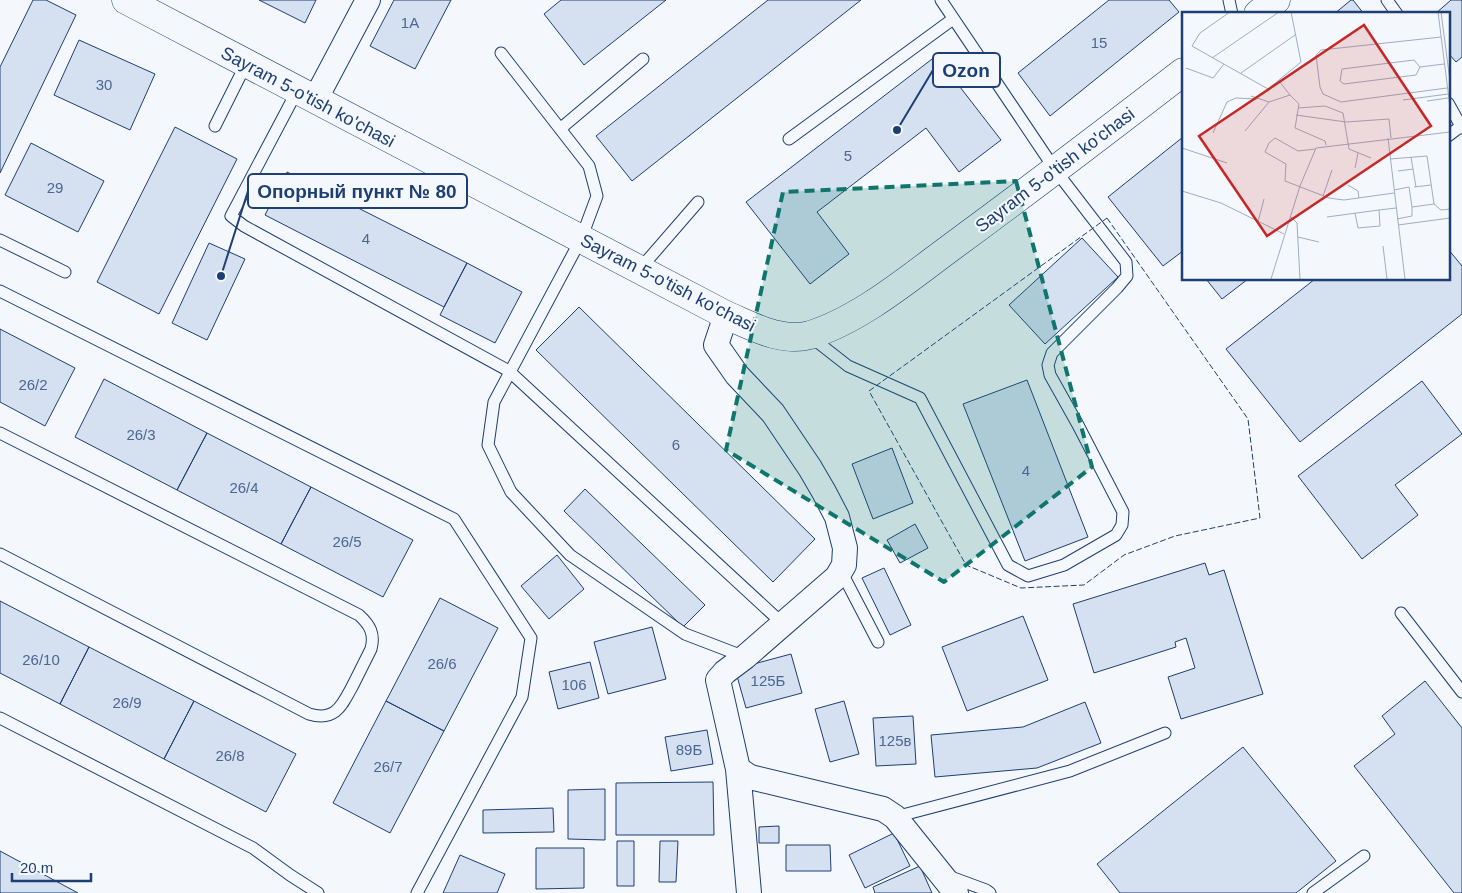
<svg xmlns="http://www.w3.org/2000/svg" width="1462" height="893" viewBox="0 0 1462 893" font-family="Helvetica,sans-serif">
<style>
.building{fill:#d5e0f0;stroke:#1d3f73}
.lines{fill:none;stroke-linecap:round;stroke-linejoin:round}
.lane-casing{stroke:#1d3f73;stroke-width:13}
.street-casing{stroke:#1d3f73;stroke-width:26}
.secondary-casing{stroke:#1d3f73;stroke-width:29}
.lane{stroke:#f4f7fb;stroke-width:11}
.street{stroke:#f4f7fb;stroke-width:24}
.secondary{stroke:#f4f7fb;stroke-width:28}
.fence{stroke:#1d3f73;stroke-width:1;stroke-dasharray:6 2.5;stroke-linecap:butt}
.marked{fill:#0f766e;fill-opacity:0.2;stroke:#0f766e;stroke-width:4;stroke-dasharray:10 6;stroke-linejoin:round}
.labels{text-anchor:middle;stroke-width:4;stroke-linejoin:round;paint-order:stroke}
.number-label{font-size:15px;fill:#4b6792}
.street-label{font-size:18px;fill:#1d3f73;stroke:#f4f7fb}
.inset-road{fill:none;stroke:#9eadc5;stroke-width:1}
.view{fill:#c62828;fill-opacity:0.15;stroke:#c62828;stroke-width:2.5}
.inset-edge{fill:none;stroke:#1d3f73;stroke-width:2.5}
.leader{fill:none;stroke:#1d3f73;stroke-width:2}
.callout-dot{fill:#1d3f73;stroke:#f4f7fb;stroke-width:2}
.callout{fill:#f4f7fb;stroke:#1d3f73;stroke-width:2}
.callout-label{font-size:19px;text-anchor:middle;font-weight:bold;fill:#1d3f73}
</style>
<rect width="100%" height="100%" fill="#f4f7fb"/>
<path class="building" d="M33 0H46L76 15 0 173V67Z
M259 0H316L305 23Z
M394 0H451L415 69 370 46Z
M561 0H666L584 65 544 14Z
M768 0H861L632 181 596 136Z
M1109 0H1169L1179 12 1050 116 1018 73Z
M1351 0H1353L1364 14H1334Z
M1451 0H1462V57L1456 62 1448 53V14H1435Z
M79 40 155 74 130 130 54 95Z
M936 56 1001 140 959 172 926 128 817 212 849 254 810 284 746 202Z
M175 127 237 159 159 314 97 282Z
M1183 137V251L1163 266 1108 197Z
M31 143 104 181 78 232 5 195Z
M287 172 467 263 444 307 265 215Z
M1082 238 1118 277 1045 344 1009 305Z
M209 243 245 259 207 340 172 323Z
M1448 249 1462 266V314L1300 442 1226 349 1315 279H1448Z
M467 263 522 292 495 343 440 315Z
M1206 279H1248L1222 299Z
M579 307 815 539 773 582 536 350Z
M0 329 75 368 45 426 0 402Z
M104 379 207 433 177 490 75 437Z
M1027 380 1088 537 1025 561 963 404Z
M1422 381 1462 434 1395 485 1418 515 1362 559 1298 476Z
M207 433 311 487 281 544 177 490Z
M892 448 913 503 873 519 852 464Z
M311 487 413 540 383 597 281 544Z
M585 489 705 605 683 627 564 511Z
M915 524 928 548 900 563 887 540Z
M557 555 584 589 549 619 521 586Z
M1205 563 1209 575 1224 570 1263 694 1181 719 1168 677 1195 668 1186 638 1175 642 1176 647 1094 673 1073 604Z
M884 568 911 625 890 635 862 578Z
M440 598 498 628 444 731 386 701Z
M0 601 89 647 60 704 0 673Z
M1023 616 1048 680 967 711 942 647Z
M652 627 666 679 608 694 594 642Z
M89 647 194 701 164 759 60 704Z
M791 654 802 693 746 708 735 669Z
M590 662 599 698 558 709 549 672Z
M1425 681 1462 728V893H1454L1354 766 1395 734 1382 716Z
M194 701 296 754 266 812 164 759Z
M386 701 444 731 390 833 333 803Z
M844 701 859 754 830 762 815 709Z
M1085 702 1101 743 1037 768 935 777 931 735 1023 727Z
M913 716 916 764 876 766 873 718Z
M707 730 713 764 671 771 665 737Z
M1243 747 1336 861 1296 893H1120L1097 864Z
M713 782 714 835H616V783Z
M605 789V840L568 839V790Z
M553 808 554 832 483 833V810Z
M779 826V843H759V827Z
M894 833 910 866 865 888 849 855Z
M617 841H634V886H617Z
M660 841H678L676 882H659Z
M786 845H830L831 871H786Z
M536 848H584V888L536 889Z
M0 851 78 893H0Z
M460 855 505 874 497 893H443Z
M920 866 932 893H875L873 887Z"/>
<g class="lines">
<g class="lane-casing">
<path id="lane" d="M1229 0 1232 14
M1387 0 1397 14
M501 53 589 166 597 196 581 239 494 402 488 445 511 492 570 555 685 634 745 657
M297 91 231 216 244 226 509 371 783 624
M1448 103 1462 128
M215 126 246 64
M560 129 643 59
M1448 136 1461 126
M789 139 953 19
M0 240 65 272
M639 270 698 202
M0 291 454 519 531 638 522 697 417 893
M811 337 848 366 920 398 1008 565 1028 576 1064 565 1116 535 1122 525 1123 512 1078 425 1050 375 1048 365 1052 353 1117 288 1127 276 1126 262 1056 171 941 0
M0 433 359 615C370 625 375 634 371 649 365 661 359 673 353 685 342 705 336 722 309 714L0 554
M841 571 878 642
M1401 613 1462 692
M0 718 253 848 290 875 318 893
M895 817 1070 771 1165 733
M948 876 986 890 990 893
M1313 893 1364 856"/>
</g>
<g class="street-casing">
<path id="street" d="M315 100 368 0
M726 315 716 345 737 375 773 413 810 468 824 492 837 517 845 548 844 565 837 577 745 657 725 672 718 680 738 769 750 777 883 809 895 817 956 893
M738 769 749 893"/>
</g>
<g class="secondary-casing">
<path id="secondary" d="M126 0 726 315C752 326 781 343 810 335 862 319 913 275 957 243 1033 187 1108 130 1183 72
M1258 14 1276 0"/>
</g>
<use href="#lane" class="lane"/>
<use href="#street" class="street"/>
<use href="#secondary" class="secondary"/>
<path class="fence" d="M1107 218 1248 419 1260 518 1175 536 1124 555 1084 585 1021 588 966 565 869 391Z"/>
</g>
<path class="marked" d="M1016 181 1092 467 944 582 726 450 783 192Z"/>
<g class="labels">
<g class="number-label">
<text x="410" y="28">1А</text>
<text x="1099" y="48">15</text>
<text x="104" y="90">30</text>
<text x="848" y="161">5</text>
<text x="55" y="193">29</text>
<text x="366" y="244">4</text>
<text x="33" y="390">26/2</text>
<text x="141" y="440">26/3</text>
<text x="676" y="450">6</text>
<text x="1026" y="476">4</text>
<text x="244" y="493">26/4</text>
<text x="347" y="547">26/5</text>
<text x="41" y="665">26/10</text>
<text x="442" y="669">26/6</text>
<text x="768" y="686">125Б</text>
<text x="574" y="690">106</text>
<text x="127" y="708">26/9</text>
<text x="895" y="746">125в</text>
<text x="689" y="755">89Б</text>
<text x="230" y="761">26/8</text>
<text x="388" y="772">26/7</text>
</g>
<g class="street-label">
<text transform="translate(308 97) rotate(28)" y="6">Sayram 5-o'tish ko'chasi</text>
<text transform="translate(1055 170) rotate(-37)" y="6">Sayram 5-o'tish ko'chasi</text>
<text transform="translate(668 283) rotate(27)" y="6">Sayram 5-o'tish ko'chasi</text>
</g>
</g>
<g transform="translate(1182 12)">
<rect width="268" height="268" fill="#f4f7fb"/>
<path class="inset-road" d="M48 0 18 21 10 34 86 77 119 50 109 0M256 0 268 95M259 0 268 69M259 25 139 38 134 43 138 75 141 82 159 90 265 76M30 46 97 0M232 48 238 55 234 63 162 72 158 69 160 57ZM238 55 262 52M4 56 31 66 42 52M59 61 113 23M97 69 108 83M69 84 87 90 108 83 117 92 113 116 143 129 144 133M221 88 266 82M245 89 266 86M116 96 143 94 161 101 167 137 189 146M114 103 164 110 207 107 209 126M63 119 87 90M31 121 45 90 54 86 75 87M206 126 223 267M0 136 45 151M133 137 116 139 93 126 87 131 83 140 104 152 103 169 147 186 162 188 212 181M229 145 234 175M208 147 245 144 252 192M173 156 176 141M216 159 231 157M166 173 176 179 177 186M232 175 249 173M212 178 227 175 230 195 252 192 259 198 268 197M0 179 39 191 102 222M141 184 150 158M173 201 176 216 198 214 197 198 214 196M108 204 115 211 118 267M145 205 197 198M215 207 230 204V195M76 210 82 187M216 213 268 206M116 225 137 230M201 234 205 267M89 267 118 174 134 136 268 120"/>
<path class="view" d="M182 13 249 114 85 224 17 124Z"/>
<rect width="268" height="268" class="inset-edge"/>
</g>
<path class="leader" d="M897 130L933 70M221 276L248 191"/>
<g class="callout-dot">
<circle cx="897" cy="130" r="5"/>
<circle cx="221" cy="276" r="5"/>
</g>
<g class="callout">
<rect x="933" y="53" width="67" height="34" rx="5"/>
<rect x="248" y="174" width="219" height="34" rx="5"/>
</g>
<g class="callout-label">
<text x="966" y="77">Ozon</text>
<text x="357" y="198">Опорный пункт № 80</text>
</g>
<path d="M12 873v8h79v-8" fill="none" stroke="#1d3f73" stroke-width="2.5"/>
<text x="20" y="873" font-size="15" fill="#1d3f73" stroke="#f4f7fb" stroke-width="4" paint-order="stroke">20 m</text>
</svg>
